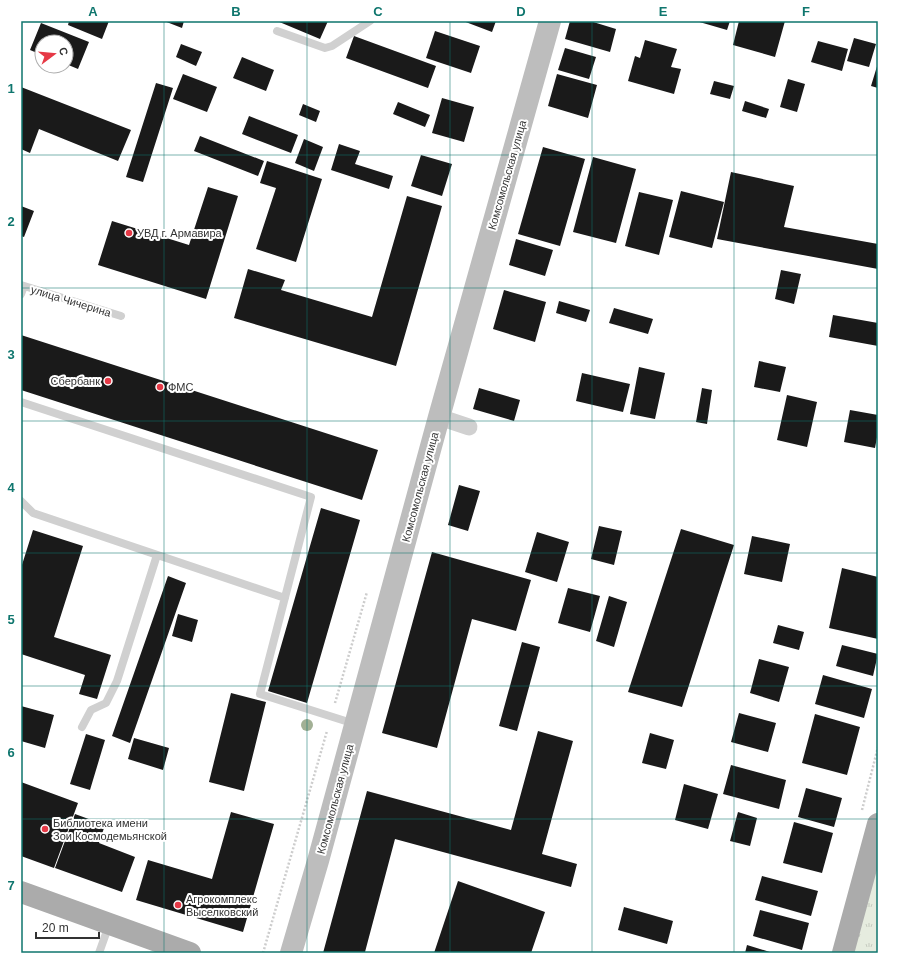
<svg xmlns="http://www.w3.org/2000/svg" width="899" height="974" viewBox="0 0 899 974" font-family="Helvetica,sans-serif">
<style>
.park{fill:url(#park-tufts)}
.building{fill:#1a1a1a}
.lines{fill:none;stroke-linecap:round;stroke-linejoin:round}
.path{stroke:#cdcdcd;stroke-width:2.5;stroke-dasharray:2 2;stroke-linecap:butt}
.lane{stroke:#d0d0d0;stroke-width:8}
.street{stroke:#d0d0d0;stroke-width:17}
.secondary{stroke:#bdbdbd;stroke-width:22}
.primary{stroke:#ababab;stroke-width:22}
.tree{fill:#a2b095}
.grid{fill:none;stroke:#0f766e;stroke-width:1;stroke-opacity:0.55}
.poi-dot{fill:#e63946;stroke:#fff;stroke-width:1.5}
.labels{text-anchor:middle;stroke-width:4;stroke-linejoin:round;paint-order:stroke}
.street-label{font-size:11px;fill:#333;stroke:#fff}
.poi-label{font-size:11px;fill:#333;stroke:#fff;text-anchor:start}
.neatline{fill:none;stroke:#0f766e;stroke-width:1.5}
.grid-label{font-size:13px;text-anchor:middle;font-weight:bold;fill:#0f766e}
</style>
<defs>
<pattern id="park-tufts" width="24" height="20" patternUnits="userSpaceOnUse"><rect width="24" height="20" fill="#e6ecdf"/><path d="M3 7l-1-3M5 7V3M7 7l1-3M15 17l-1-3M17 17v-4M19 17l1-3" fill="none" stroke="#c6cbc0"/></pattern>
</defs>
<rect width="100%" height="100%" fill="#fff"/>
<path class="park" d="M878 850V953H850Z"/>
<path class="building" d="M69 21H109L102 39 68 25Z
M164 21H184L182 28Z
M277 21H328L320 39Z
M463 21H496L492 32Z
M570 21H590L616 29 610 52 565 39Z
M696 21H730L727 30Z
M739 21H785L775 57 733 45Z
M41 23 89 42 78 69 66 64V42H42V55L30 50Z
M435 31 480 46 471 73 426 58Z
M354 36 436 66 428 88 346 58Z
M854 38 876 44 869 67 847 61Z
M645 40 677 49 671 67 681 69 674 94 628 81 635 56 640 58Z
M818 41 848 49 842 71 811 62Z
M181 44 202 52 196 66 176 57Z
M565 48 596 57 589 79 558 70Z
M242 57 274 70 266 91 233 78Z
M878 63V88L871 86Z
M183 74 217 87 207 112 173 99Z
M557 74 597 85 588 118 548 106Z
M788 79 805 84 797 112 780 107Z
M714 81 734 86 730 99 710 94Z
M156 83 173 88 143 182 126 177Z
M21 87 131 130 118 161 39 129 30 153 21 149Z
M442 98 474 107 464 142 432 133Z
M745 101 769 109 766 118 742 111Z
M398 102 430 115 425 127 393 114Z
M303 104 320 111 316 122 299 115Z
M249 116 298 135 291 153 242 134Z
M200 136 264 161 258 176 194 151Z
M304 139 323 147 314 171 295 163Z
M339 144 360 151 355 164 393 176 389 189 331 170Z
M543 147 585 159 560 246 518 234Z
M421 155 452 164 442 196 411 186Z
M593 157 636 169 616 243 573 232Z
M267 161 322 179 296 262 256 249 276 188 260 183Z
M731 172 794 186 784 227 878 244V269L717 239Z
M208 187 238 196 206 299 98 265 112 221 189 245Z
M681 191 724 202 712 248 669 237Z
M639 192 673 200 659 255 625 246Z
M407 196 442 206 396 366 234 318 248 269 285 280 281 290 372 317Z
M21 206 34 211 24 237 21 236Z
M516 239 553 250 545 276 509 265Z
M781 270 801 274 794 304 775 299Z
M504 290 546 302 535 342 493 329Z
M559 301 590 310 586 322 556 313Z
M614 308 653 319 648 334 609 323Z
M833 315 878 323V346L829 337Z
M21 335 378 450 362 500 21 390Z
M759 361 786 367 780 392 754 387Z
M639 367 665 373 655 419 630 414Z
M582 373 630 384 623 412 576 401Z
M479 388 520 400 514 421 473 409Z
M702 388 712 390 707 424 696 422Z
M787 395 817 402 807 447 777 440Z
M850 410 878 415V432L875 448 844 442Z
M459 485 480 491 468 531 448 525Z
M321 508 360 520 307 703 268 691Z
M599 526 622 531 614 565 591 559Z
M681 529 734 545 682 707 628 692Z
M33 530 83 546 54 637 111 655 97 699 79 694 85 675 21 654V568Z
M537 532 569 542 557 582 525 572Z
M752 536 790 544 782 582 744 574Z
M432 552 531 580 516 631 472 619 437 748 382 733Z
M842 568 878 577V639L829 628Z
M168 576 186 583 130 743 112 736Z
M568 588 600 596 590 632 558 623Z
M609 596 627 602 614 647 596 641Z
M178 614 198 620 192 642 172 636Z
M778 625 804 632 799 650 773 643Z
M522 642 540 647 517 731 499 726Z
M842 645 878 654 873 676 836 666Z
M759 659 789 667 779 702 750 693Z
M823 675 872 689 864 718 815 704Z
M231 693 266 702 244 791 209 782Z
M21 706 54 715 45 748 21 741Z
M739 713 776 723 768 752 731 742Z
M815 714 860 727 847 775 802 763Z
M538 731 573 741 542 854 577 864 571 887 395 839 365 952 368 953H323L367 791 511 830Z
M650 733 674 740 666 769 642 763Z
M86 734 105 740 90 790 70 784Z
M134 738 169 748 163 770 128 759Z
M731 765 786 780 779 809 723 794Z
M21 782 78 803 54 868 21 856Z
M684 784 718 794 708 829 675 820Z
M806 788 842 798 834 827 798 817Z
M231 812 274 824 243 932 136 900 148 860 212 879Z
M738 812 757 818 750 846 730 841Z
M75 814 105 825 99 843 135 857 122 892 55 868Z
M794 822 833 833 822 873 783 863Z
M762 876 818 891 811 916 755 900Z
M458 881 545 912 531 953H434Z
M624 907 673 921 667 944 618 930Z
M760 910 809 923 802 950 753 936Z
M747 945 773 953H745Z"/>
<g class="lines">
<path class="path" d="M335 703 367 592
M862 810 878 747
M263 953 327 731"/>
<path class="lane" d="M277 31 325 48 332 46 370 21
M21 285 121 316
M21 294 24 286
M21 402 311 497 260 694 355 724
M21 501 33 513 285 598
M82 727 91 710 106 703 117 681 157 555
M99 953 109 925"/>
<path class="street" d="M439 417 469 427"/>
<path class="secondary" d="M291 953 318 861 439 417 550 21"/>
<path class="primary" d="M21 892 190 953
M843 953 878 824"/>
</g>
<circle class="tree" cx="307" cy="725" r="6"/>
<path class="grid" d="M164 21V953M307 21V953M450 21V953M592 21V953M734 21V953M21 155H878M21 288H878M21 421H878M21 553H878M21 686H878M21 819H878"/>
<g class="poi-dot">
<circle cx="129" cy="233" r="4"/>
<circle cx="108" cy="381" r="4"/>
<circle cx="160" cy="387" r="4"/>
<circle cx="45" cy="829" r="4"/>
<circle cx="178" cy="905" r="4"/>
</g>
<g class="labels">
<g class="street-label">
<text transform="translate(507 175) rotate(-74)" y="4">Комсомольская улица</text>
<text transform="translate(71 301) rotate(17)" y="4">улица Чичерина</text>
<text transform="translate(420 487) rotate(-75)" y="4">Комсомольская улица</text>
<text transform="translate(335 799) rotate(-75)" y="4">Комсомольская улица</text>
</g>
<g class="poi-label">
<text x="137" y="237">УВД г. Армавира</text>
<text x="100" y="385" text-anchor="end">Сбербанк</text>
<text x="168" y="391">ФМС</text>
<text x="53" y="827">Библиотека имени<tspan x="53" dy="13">Зои Космодемьянской</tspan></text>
<text x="186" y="903">Агрокомплекс<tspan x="186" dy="13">Выселковский</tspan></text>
</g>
</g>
<rect width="899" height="974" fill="none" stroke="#ffffff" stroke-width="44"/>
<g transform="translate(54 54) rotate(74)"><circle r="19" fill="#ffffff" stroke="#adadad"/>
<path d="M0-3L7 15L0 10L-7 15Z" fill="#e63946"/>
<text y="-6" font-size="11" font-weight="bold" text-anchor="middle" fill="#333333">С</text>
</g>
<path d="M36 932v6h63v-6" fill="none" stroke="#333333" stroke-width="2"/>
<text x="42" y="932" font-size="12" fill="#333333" stroke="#ffffff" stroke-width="3" paint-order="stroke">20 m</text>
<rect x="22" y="22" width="855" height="930" class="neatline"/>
<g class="grid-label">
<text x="93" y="16">A</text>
<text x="236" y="16">B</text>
<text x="378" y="16">C</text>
<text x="521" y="16">D</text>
<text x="663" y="16">E</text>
<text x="806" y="16">F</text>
<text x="11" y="93">1</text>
<text x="11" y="226">2</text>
<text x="11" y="359">3</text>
<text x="11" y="492">4</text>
<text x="11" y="624">5</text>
<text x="11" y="757">6</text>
<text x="11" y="890">7</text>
</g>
</svg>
